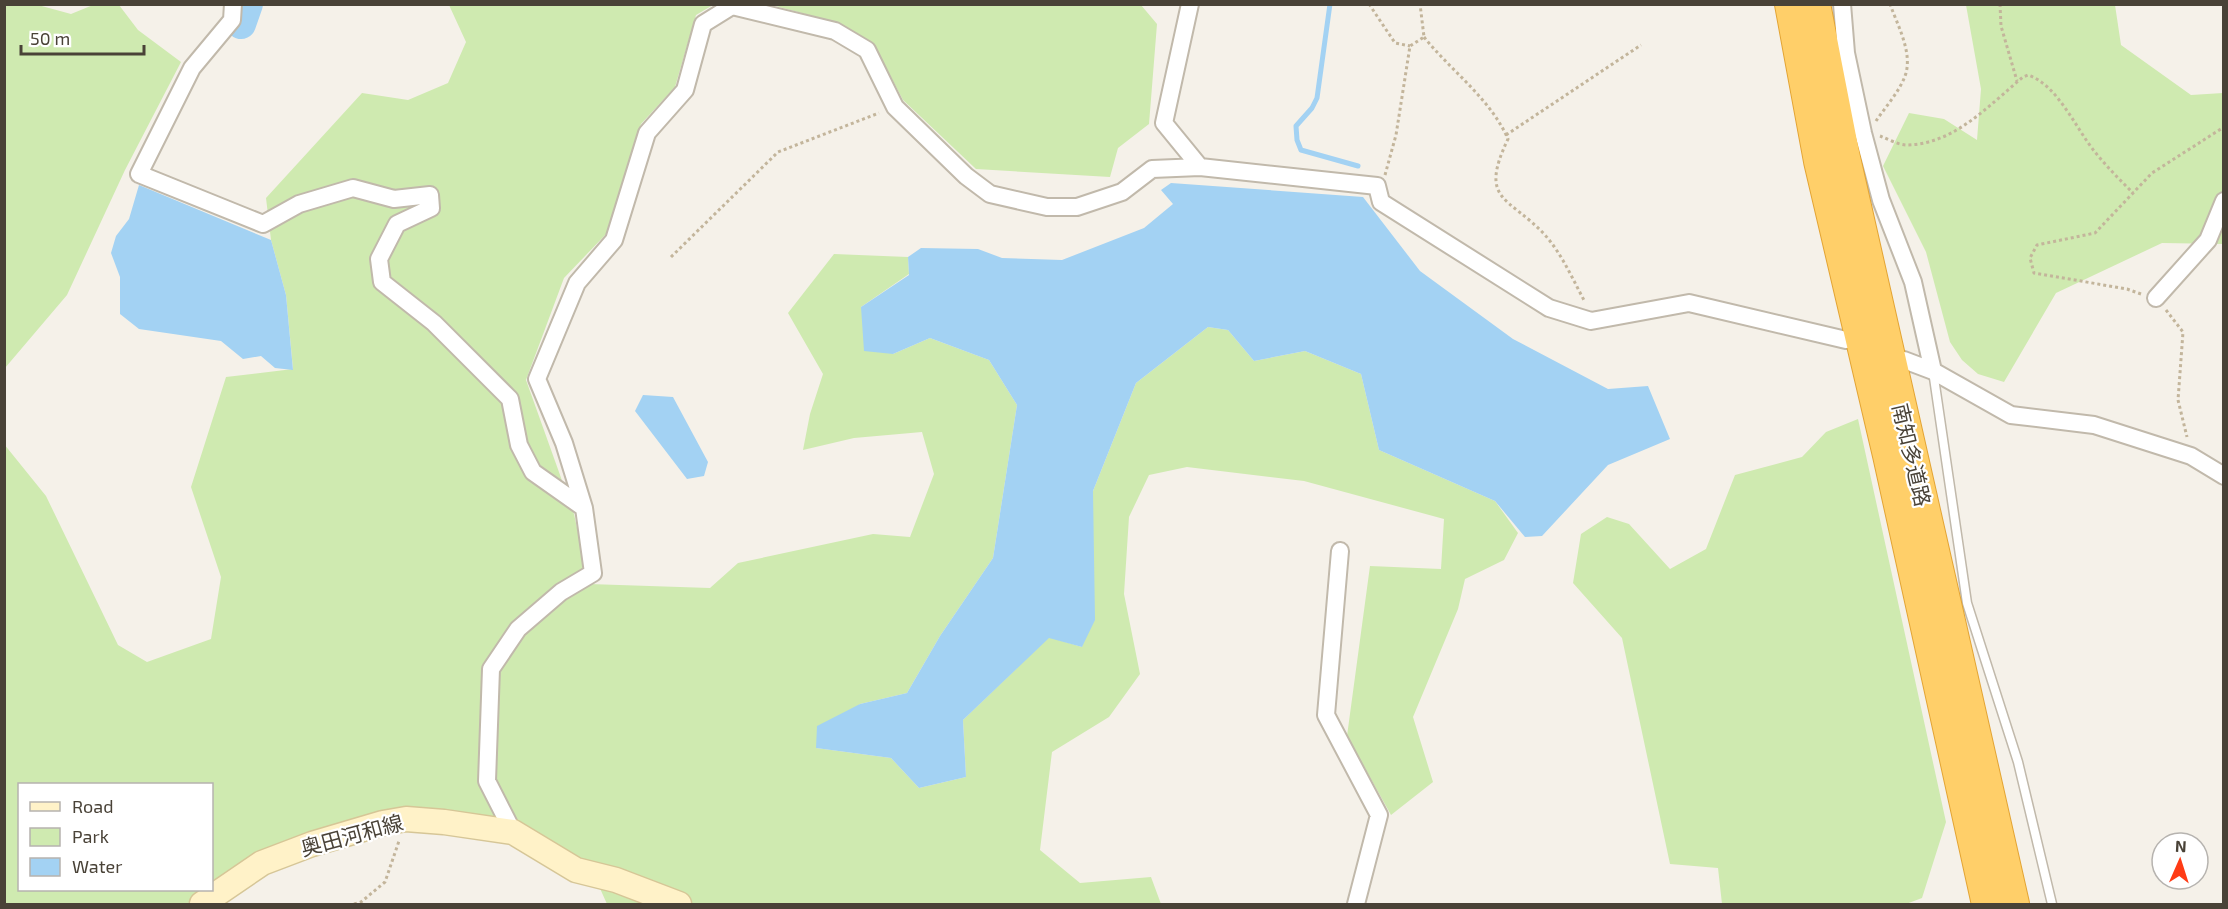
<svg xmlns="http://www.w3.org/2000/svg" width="2228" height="909" viewBox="0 0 2228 909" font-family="'Exo 2','Noto Sans JP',sans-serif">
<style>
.green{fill:#cfeab0}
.water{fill:#a3d2f3}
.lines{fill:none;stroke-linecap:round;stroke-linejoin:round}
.stream{stroke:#a3d2f3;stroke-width:5}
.river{stroke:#a3d2f3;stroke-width:30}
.service-casing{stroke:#c1b9ab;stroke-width:11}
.minor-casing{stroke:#c1b9ab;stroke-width:20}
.secondary-casing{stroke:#d6c697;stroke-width:27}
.motorway-casing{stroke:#e3a434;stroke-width:34}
.path{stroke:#c3b59b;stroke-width:3;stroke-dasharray:3 3;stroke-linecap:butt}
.service{stroke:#fff;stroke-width:8}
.minor{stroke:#fff;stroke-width:16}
.secondary{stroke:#fff2c8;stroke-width:24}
.motorway{stroke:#ffcf69;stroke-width:32}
.labels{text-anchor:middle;stroke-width:4.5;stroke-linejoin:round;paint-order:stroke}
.street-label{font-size:21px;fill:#494237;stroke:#fff}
</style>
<rect width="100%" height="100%" fill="#f5f1e9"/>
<path class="green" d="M5 4 38 5 71 14 93 5H119L138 30 181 62 125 170 67 295 5 368Z
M449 5H713L696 15 675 87 641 124 608 232 564 278 526 380 574 514 589 584 710 588 738 563 873 534 910 537 934 474 922 432 854 438 803 450 810 414 823 374 788 313 834 254 908 257 909 274 861 307 893 354 930 338 989 360 1017 405 993 558 940 636 907 693 860 704 816 748 891 758 919 788 966 777 963 720 1049 637 1082 647 1093 553V491L1136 383 1208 327 1228 330 1254 361 1305 351 1361 374 1379 450 1495 501 1518 533 1504 560 1465 579 1458 609 1413 717 1433 782 1391 815 1347 736 1370 566 1441 569 1444 519 1304 481 1187 467 1149 475 1129 517 1124 594 1140 674 1109 717 1052 752 1040 850 1080 883 1151 877 1161 904H607L598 884 442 811 212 886V784H20V890H207L187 904H5L4 444 46 496 118 645 147 662 211 639 221 577 191 487 226 377 293 369 286 295 271 240 266 198 362 93 408 100 448 83 466 42Z
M772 5H1141L1157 24 1149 124 1118 148 1110 177 976 169 903 100 873 43 835 22Z
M1966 5H2115L2121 45 2191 95 2223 93V244L2162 243 2056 293 2004 382 1978 374 1962 360 1950 342 1926 252 1883 166 1909 113 1944 119 1977 140 1981 89Z
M1858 419 1946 822 1922 898 1906 904H1722L1718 868 1670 864 1622 638 1573 583 1581 534 1607 517 1629 524 1670 569 1706 549 1735 475 1802 457 1826 432Z"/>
<path class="water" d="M1171 183 1363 197 1420 271 1513 339 1608 389 1648 386 1670 439 1608 465 1542 536 1525 537 1495 501 1379 450 1361 374 1305 351 1254 361 1228 330 1208 327 1136 383 1093 491 1095 620 1082 647 1049 638 963 720 966 777 919 788 891 758 816 748 817 726 860 704 907 693 940 636 993 558 1017 405 989 360 930 338 893 354 864 351 861 307 909 275 908 257 921 248 978 249 1002 258 1062 260 1144 228 1173 204 1161 190Z
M139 185 271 240 286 295 293 370 275 368 261 356 243 359 221 341 139 329 120 314V277L111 253 116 236 129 219Z
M643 395 673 397 708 462 704 476 687 479 635 411Z"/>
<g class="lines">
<path class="stream" d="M1330 4 1317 98 1312 108 1296 126 1297 140 1301 150 1358 166"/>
<path class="river" d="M241 24 248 4"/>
<g class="service-casing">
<path id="service" d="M1933 371 1967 603 2018 762 2052 904"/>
</g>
<g class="minor-casing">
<path id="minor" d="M233 4 232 20 192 68 139 174 263 224 299 204 353 188 394 199 430 195 431 208 397 224 379 259 382 282 434 323 510 399 519 445 533 472 584 508
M1190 4 1164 123 1200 167
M1842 4 1846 53 1863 133 1881 200 1913 282 1933 371
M2156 298 2208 240 2224 201
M1904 360 1933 371 2011 415 2094 425 2191 456 2224 476
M1340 551 1326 715 1379 815 1356 904
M513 832 487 781 491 669 518 629 561 592 593 573 584 508 564 443 537 379 577 283 614 240 647 133 685 90 703 24 732 6 835 31 867 50 895 107 966 176 990 194 1047 207H1077L1122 192 1152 169 1200 167 1377 186 1381 202 1549 308 1591 321 1689 303 1846 340"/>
</g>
<g class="secondary-casing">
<path id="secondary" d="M202 904 262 863 312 844 383 823 406 819 444 822 513 832 576 870 616 880 679 904"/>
</g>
<g class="motorway-casing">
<path id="motorway" d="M1791 4 1820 161 1889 455 1988 904
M1814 4 1844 158 2013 904"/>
</g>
<path class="path" d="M1369 4 1395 43 1410 46
M2000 4 2001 26 2017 81
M1424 37C1451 71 1490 98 1508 139 1478 202 1509 196 1545 235 1562 254 1573 280 1585 302
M1876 121C1886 106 1901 90 1906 73 1912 51 1897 24 1890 4
M1506 135 1641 45
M1880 136C1888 139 1898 145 1907 145 1955 144 1989 105 2023 77L2028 75C2058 85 2076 129 2095 152 2107 167 2120 180 2133 193
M1385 175 1396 135 1410 46 1424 37 1420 4
M671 257 778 152 879 113
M2141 294 2127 289 2034 273 2030 258 2037 245 2095 233 2152 173 2224 127
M2166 310 2183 332 2178 400 2187 437
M354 904 361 902 385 882 399 841"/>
<use href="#service" class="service"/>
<use href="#minor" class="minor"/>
<use href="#secondary" class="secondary"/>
<use href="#motorway" class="motorway"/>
</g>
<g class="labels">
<g class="street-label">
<text transform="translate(1911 455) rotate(77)" y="7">南知多道路</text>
<text transform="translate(352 836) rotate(-15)" y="7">奥田河和線</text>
</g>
</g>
<rect width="2228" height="909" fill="none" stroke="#494237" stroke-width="12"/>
<rect x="18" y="783" width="195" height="108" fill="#ffffff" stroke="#b6b3af" stroke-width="1.5"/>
<rect x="30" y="802" width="30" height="9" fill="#fff2c8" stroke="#b6b3af" stroke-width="1.5"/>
<text x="72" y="813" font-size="18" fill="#494237">Road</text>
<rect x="30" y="828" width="30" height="18" fill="#cfeab0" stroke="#b6b3af" stroke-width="1.5"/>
<text x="72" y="843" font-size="18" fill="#494237">Park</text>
<rect x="30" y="858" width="30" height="18" fill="#a3d2f3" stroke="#b6b3af" stroke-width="1.5"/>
<text x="72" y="873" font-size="18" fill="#494237">Water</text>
<g transform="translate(2180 861) rotate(3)"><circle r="28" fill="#ffffff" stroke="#b6b3af" stroke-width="1.5"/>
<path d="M0-4.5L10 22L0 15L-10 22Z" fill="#ff3b15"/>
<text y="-9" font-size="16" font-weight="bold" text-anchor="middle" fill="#494237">N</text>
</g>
<path d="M21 45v9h123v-9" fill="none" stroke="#494237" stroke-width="3"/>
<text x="30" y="45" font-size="18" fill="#494237" stroke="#ffffff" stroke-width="4.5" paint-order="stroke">50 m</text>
</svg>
